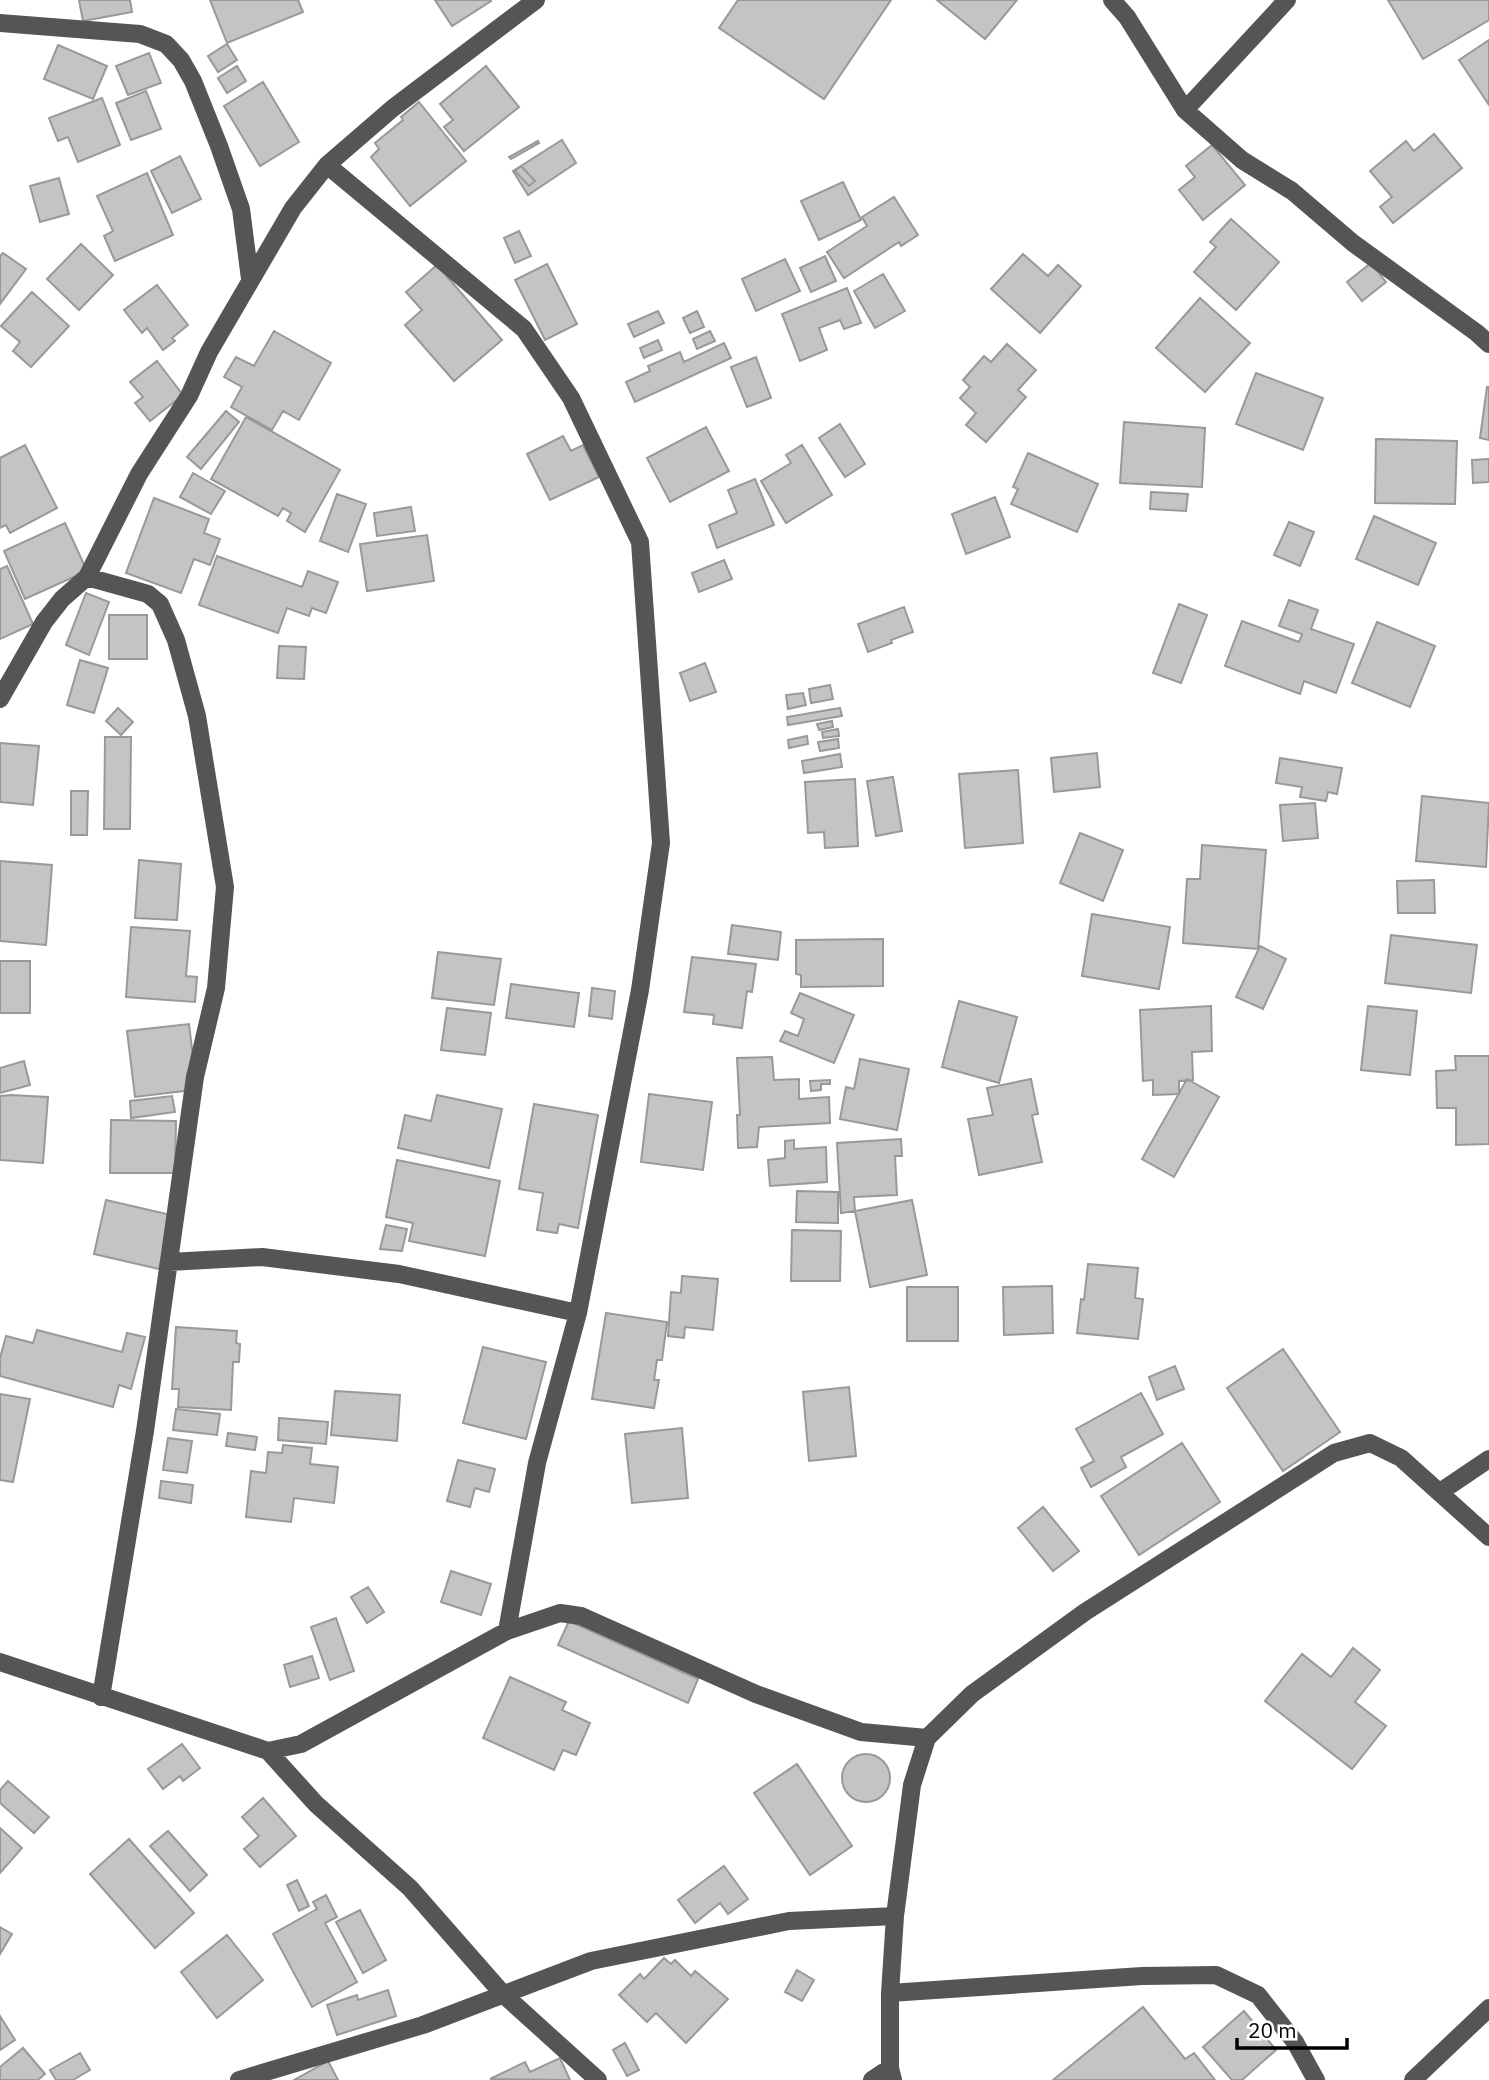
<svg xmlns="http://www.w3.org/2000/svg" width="1489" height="2080" viewBox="0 0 1489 2080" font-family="'IBM Plex Sans',sans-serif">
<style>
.building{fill:#c4c4c4;stroke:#999;stroke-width:2}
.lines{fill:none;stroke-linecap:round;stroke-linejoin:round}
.minor{stroke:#555;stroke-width:18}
</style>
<rect width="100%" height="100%" fill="#fff"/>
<path class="building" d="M79 0H130L132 12 83 21Z
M210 0H298L303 12 227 43Z
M435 0H490L491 1 452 26Z
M738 0H891L824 99 719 28Z
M937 0H1017L985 39Z
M1388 0H1489V20L1423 59Z
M1489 40V105L1459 60Z
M227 44 237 60 218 72 208 56Z
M58 45 107 66 93 99 44 79Z
M149 53 161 83 128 95 116 66Z
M237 66 246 81 227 93 218 78Z
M486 66 519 107 464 151 444 127 453 120 440 104Z
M263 82 299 142 260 166 224 106Z
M146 91 161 129 131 140 116 103Z
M102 98 120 145 78 162 68 137 58 141 49 118Z
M419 102 466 161 410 206 371 157 379 149 375 143 403 120 401 117Z
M1434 134 1462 168 1393 223 1380 207 1392 197 1370 171 1406 141 1414 151Z
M562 140 576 163 528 195 513 171Z
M538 141 539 143 511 159 509 157Z
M1212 145 1245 185 1203 220 1179 190 1195 177 1186 166Z
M180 156 201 199 172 213 151 171Z
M521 166 535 181 529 186 515 171Z
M147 173 173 235 115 261 104 236 113 231 97 196Z
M59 178 69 214 40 222 30 186Z
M843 182 861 220 819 240 801 201Z
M894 197 918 235 901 246 899 242 844 278 827 252 867 226 862 217Z
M1231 219 1279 262 1236 310 1194 272 1216 247 1210 242Z
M519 231 531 256 515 263 504 238Z
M81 244 113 275 79 310 47 279Z
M3 253 26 269 0 304V256Z
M1023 254 1048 276 1058 265 1081 286 1040 333 991 289Z
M825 256 836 281 811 292 800 268Z
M785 259 800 291 756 311 742 279Z
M1371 263 1386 282 1362 301 1347 282Z
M547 264 577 324 545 340 515 280Z
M437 265 502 340 454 381 405 325 422 310 406 292Z
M883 274 905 311 875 328 854 291Z
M157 285 188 325 172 338 175 341 163 350 147 328 142 333 124 310Z
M847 288 861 323 844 329 840 320 819 328 827 350 800 361 782 314Z
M32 292 69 326 31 367 13 351 20 342 1 326Z
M1200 298 1250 343 1205 392 1156 348Z
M658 311 664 323 634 337 628 324Z
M697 311 704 327 690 333 683 318Z
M274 331 331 363 299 420 283 411 272 430 231 407 242 387 224 377 236 357 254 366Z
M710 331 715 341 697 349 693 339Z
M658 340 662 350 644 358 640 348Z
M724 343 731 358 635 402 626 382 650 371 648 366 680 352 684 362Z
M1007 344 1036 370 1018 390 1026 397 986 442 966 425 976 413 960 398 970 387 963 380 984 356 991 362Z
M756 357 771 398 747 407 731 367Z
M157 361 183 395 150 421 135 403 143 397 130 382Z
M1256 373 1323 398 1303 450 1236 424Z
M1487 387H1489V440L1480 438Z
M226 411 239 422 201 469 187 457Z
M246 417 340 470 305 532 287 521 291 513 283 508 278 516 211 479Z
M1124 422 1205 428 1202 487 1120 483Z
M840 424 865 464 845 477 819 438Z
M706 427 729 471 670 502 647 458Z
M563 436 571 451 583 445 599 477 550 500 527 454Z
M1376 439 1457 441 1455 504 1375 503Z
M25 445 57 508 10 533 6 525 0 528V458Z
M802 445 832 495 786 523 761 481 791 463 786 455Z
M1028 453 1098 484 1077 532 1011 504 1018 489 1013 487Z
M1489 459V482L1473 483 1472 460Z
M193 473 225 491 211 514 180 497Z
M755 479 774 525 717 548 709 525 737 513 728 490Z
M1151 492 1188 494 1186 511 1150 509Z
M337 494 366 504 348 552 320 541Z
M995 497 1010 537 966 554 952 514Z
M154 498 209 519 204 533 220 539 210 565 194 559 181 593 126 573Z
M411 507 415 531 377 536 374 513Z
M1374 516 1436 543 1418 585 1356 559Z
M1289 522 1314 532 1300 566 1274 555Z
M65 523 87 571 25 599 4 551Z
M427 535 434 581 367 591 360 544Z
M217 556 302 587 308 571 338 582 326 613 312 608 309 616 287 608 278 633 199 605Z
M724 560 732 579 699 592 692 573Z
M7 566 33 624 0 639V569Z
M86 593 109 602 89 655 66 645Z
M1289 600 1318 610 1311 629 1354 644 1336 693 1304 681 1300 694 1225 666 1242 621 1299 642 1302 634 1279 626Z
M1179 604 1207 615 1181 683 1153 673Z
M904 607 913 632 891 640 892 643 868 652 858 624Z
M109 615H147V659H109Z
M1377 622 1435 646 1410 707 1352 683Z
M279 646 306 647 304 679 277 678Z
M80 660 108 668 94 713 67 705Z
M705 663 716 692 690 701 680 673Z
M830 685 833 699 811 703 809 689Z
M803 693 806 705 788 709 786 695Z
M118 708 133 722 121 735 106 721Z
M840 708 842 716 788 725 787 717Z
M832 721 833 727 819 730 817 724Z
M838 729 839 736 823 738 822 732Z
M807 736 808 744 789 748 788 740Z
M105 737H131L130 829H104Z
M838 739 839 748 820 751 818 742Z
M0 743 39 746 33 805 0 802Z
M1097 753 1100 787 1054 792 1051 758Z
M840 754 842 767 804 773 802 761Z
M1280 758 1342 768 1337 794 1328 792 1326 801 1300 797 1302 787 1276 783Z
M1018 770 1023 843 965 848 959 774Z
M893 777 902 831 876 836 867 781Z
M855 779 858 846 825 848 824 832 808 833 805 782Z
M71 791H88L87 835H71Z
M1422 796 1489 803 1486 867 1416 861Z
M1315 803 1318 838 1283 841 1280 805Z
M1080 833 1123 850 1103 901 1060 883Z
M1202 845 1266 850 1258 949 1183 943 1187 879H1200Z
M139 860 181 864 177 920 135 918Z
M0 861 52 865 46 945 0 941Z
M1434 880 1435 913H1398L1397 881Z
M1092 914 1170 927 1159 989 1082 976Z
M732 925 781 932 778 960 728 954Z
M131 927 190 931 186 976 197 977 195 1002 126 997Z
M1391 935 1477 945 1471 993 1385 983Z
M883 939V986L801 987V975L796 974V940Z
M1260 946 1286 959 1263 1009 1236 997Z
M438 952 501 959 494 1005 432 998Z
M692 957 756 964 752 992 747 991 742 1028 713 1024 714 1015 684 1012Z
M0 961H30V1013H0Z
M511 984 579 993 574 1027 506 1018Z
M592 988 615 991 612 1019 589 1016Z
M800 993 854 1015 834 1063 780 1041 785 1031 798 1036 804 1019 791 1013Z
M959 1001 1017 1017 999 1083 942 1067Z
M1211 1006 1212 1051 1192 1052 1193 1080 1179 1081V1094L1153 1095V1080L1143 1081 1140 1010Z
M1368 1006 1417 1011 1410 1075 1361 1070Z
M447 1008 491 1013 485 1055 441 1050Z
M189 1024 194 1065 192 1090 135 1097 127 1031Z
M1455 1056H1489V1144L1456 1145V1108H1437L1436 1071 1456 1070Z
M772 1057 774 1080 799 1079V1099L829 1097 830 1123 759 1127 757 1147 738 1148 737 1115H740L737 1058Z
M860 1059 909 1069 897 1130 840 1119 846 1087 854 1089Z
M24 1061 30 1085 0 1093V1068Z
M1031 1079 1038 1114 1032 1115 1042 1162 979 1175 968 1119 993 1115 987 1088Z
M1187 1079 1219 1097 1174 1177 1142 1159Z
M830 1080V1084H821V1090L811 1091 810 1081Z
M649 1094 712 1102 703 1170 641 1162Z
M11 1095 48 1097 43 1163 0 1160V1096Z
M437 1095 502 1109 489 1168 398 1148 405 1115 431 1121Z
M172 1096 175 1112 131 1118 130 1101Z
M534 1104 598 1115 578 1228 559 1224 557 1233 537 1230 543 1193 519 1189Z
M111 1120 176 1121 175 1173H110Z
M901 1139 902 1156H895L897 1195 854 1197 855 1211 841 1213 837 1143Z
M794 1140V1149L826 1147 827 1182 770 1186 768 1160 785 1158V1141Z
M397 1160 500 1181 485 1256 409 1241 413 1223 386 1217Z
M797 1191 838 1192V1223L796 1222Z
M106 1200 171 1215 159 1269 94 1254Z
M912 1200 927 1275 870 1287 855 1211Z
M386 1225 407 1229 402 1251 380 1249Z
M792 1230 841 1231 840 1281H791Z
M1088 1264 1138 1268 1135 1298 1143 1299 1138 1339 1077 1333 1081 1299 1084 1300Z
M682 1276 718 1279 713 1330 685 1327 684 1338 668 1336 671 1292 681 1293Z
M1052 1286 1053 1333 1004 1335 1003 1287Z
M907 1287H958V1341H907Z
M606 1313 667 1322 662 1360H657L654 1380H659L654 1408 592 1399Z
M176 1327 237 1331 236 1343 240 1344 239 1362H233L231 1410 178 1407 179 1389H172Z
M37 1330 122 1352 127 1333 145 1337 131 1389 119 1385 113 1407 0 1376V1358L6 1336 33 1343Z
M483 1347 546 1362 526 1439 463 1423Z
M1283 1349 1340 1432 1283 1471 1227 1388Z
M1175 1366 1184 1389 1157 1400 1149 1377Z
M849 1387 856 1456 809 1461 803 1392Z
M335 1391 400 1395 397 1441 331 1435Z
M1141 1393 1163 1434 1121 1457 1126 1467 1091 1487 1081 1468 1094 1461 1076 1429Z
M0 1394 30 1399 13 1482 0 1480Z
M176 1409 220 1414 217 1435 173 1430Z
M279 1418 328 1422 326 1444 278 1440Z
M682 1428 688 1498 632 1503 625 1434Z
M228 1433 257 1437 255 1450 226 1446Z
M168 1438 192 1441 187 1473 163 1470Z
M1182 1443 1220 1502 1139 1555 1101 1496Z
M283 1445 312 1448 310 1464 338 1467 334 1503 294 1498 291 1522 246 1517 251 1471 266 1473 268 1452 282 1453Z
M458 1460 495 1469 489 1492 475 1488 470 1507 447 1501Z
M161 1481 193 1485 191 1503 159 1498Z
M1043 1507 1079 1551 1053 1571 1018 1528Z
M451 1571 491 1584 481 1615 441 1602Z
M368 1587 384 1612 367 1623 351 1597Z
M336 1618 354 1671 330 1680 311 1627Z
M569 1621 698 1679 688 1703 558 1645Z
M1353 1648 1380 1670 1355 1702 1386 1726 1352 1769 1265 1701 1302 1654 1331 1677Z
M312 1656 319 1678 290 1687 284 1665Z
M510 1677 566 1702 562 1710 590 1723 576 1755 563 1750 554 1770 483 1738Z
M182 1744 200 1768 183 1781 180 1776 163 1789 148 1769Z
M842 1778a24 24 0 1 1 48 0a24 24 0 1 1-48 0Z
M797 1764 852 1846 810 1875 754 1793Z
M8 1781 49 1817 34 1833 0 1803V1790Z
M263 1798 296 1836 260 1867 244 1849 259 1836 242 1817Z
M0 1828 22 1848 0 1873Z
M168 1831 207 1875 190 1891 150 1846Z
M129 1839 194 1913 155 1948 90 1874Z
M724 1866 748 1899 728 1914 720 1903 695 1923 678 1900Z
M297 1880 309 1906 299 1911 287 1885Z
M326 1895 337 1917 325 1923 357 1982 312 2007 273 1934 317 1909 313 1902Z
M360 1910 386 1960 363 1973 336 1922Z
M0 1927 12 1934 0 1954Z
M227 1935 263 1980 217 2018 181 1972Z
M664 1958 671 1964 675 1960 691 1976 695 1971 728 1999 686 2043 656 2013 647 2022 619 1995 640 1974 644 1979Z
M797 1970 814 1980 802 2001 785 1992Z
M388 1990 396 2016 337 2035 327 2005 357 1995 358 2000Z
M1143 2007 1185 2059 1194 2053 1215 2080H1053Z
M1244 2011 1276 2050 1242 2080H1232L1203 2047Z
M0 2016 15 2040 0 2050Z
M625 2043 639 2070 627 2076 613 2050Z
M23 2048 45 2074 38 2080H0V2067Z
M80 2053 90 2070 73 2080H56L50 2070Z
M560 2058 570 2080 490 2079 525 2062 530 2072Z
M328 2061 338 2080H294Z"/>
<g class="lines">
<path class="minor" d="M1112 0 1127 17 1185 110 1242 160 1292 191 1353 243 1477 333 1489 344
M0 23 140 34 166 44 181 60 193 81 219 146 241 209 250 279
M1185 110 1287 0
M327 165 524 329 571 398 640 542 661 843 640 990 578 1313 537 1463 507 1631
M87 577 148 594 160 604 176 640 197 716 225 887 216 988 195 1077 145 1431 101 1697
M0 699 44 622 62 599 87 577 139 474 189 396 209 352 293 208 327 165 393 108 536 0
M169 1262 262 1257 399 1274 578 1313
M1440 1492 1489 1459
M0 1662 268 1751 301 1744 507 1631 560 1613 581 1616 756 1694 861 1732 927 1738
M268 1751 316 1804 410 1888 503 1994 598 2080
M890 1993 1142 1976 1216 1975 1258 1995 1295 2042 1316 2080
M239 2080 423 2025 591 1961 789 1921 895 1916
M872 2080 890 2068
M893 2080 890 2068V1993L895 1916 912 1785 927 1738 972 1694 1085 1612 1334 1453 1370 1443 1401 1458 1489 1537
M1413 2080 1489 2008"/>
</g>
<path d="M1237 2038v10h110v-10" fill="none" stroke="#000000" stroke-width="3.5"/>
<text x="1248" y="2038" font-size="21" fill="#000000" stroke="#ffffff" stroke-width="5" paint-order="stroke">20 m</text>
</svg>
